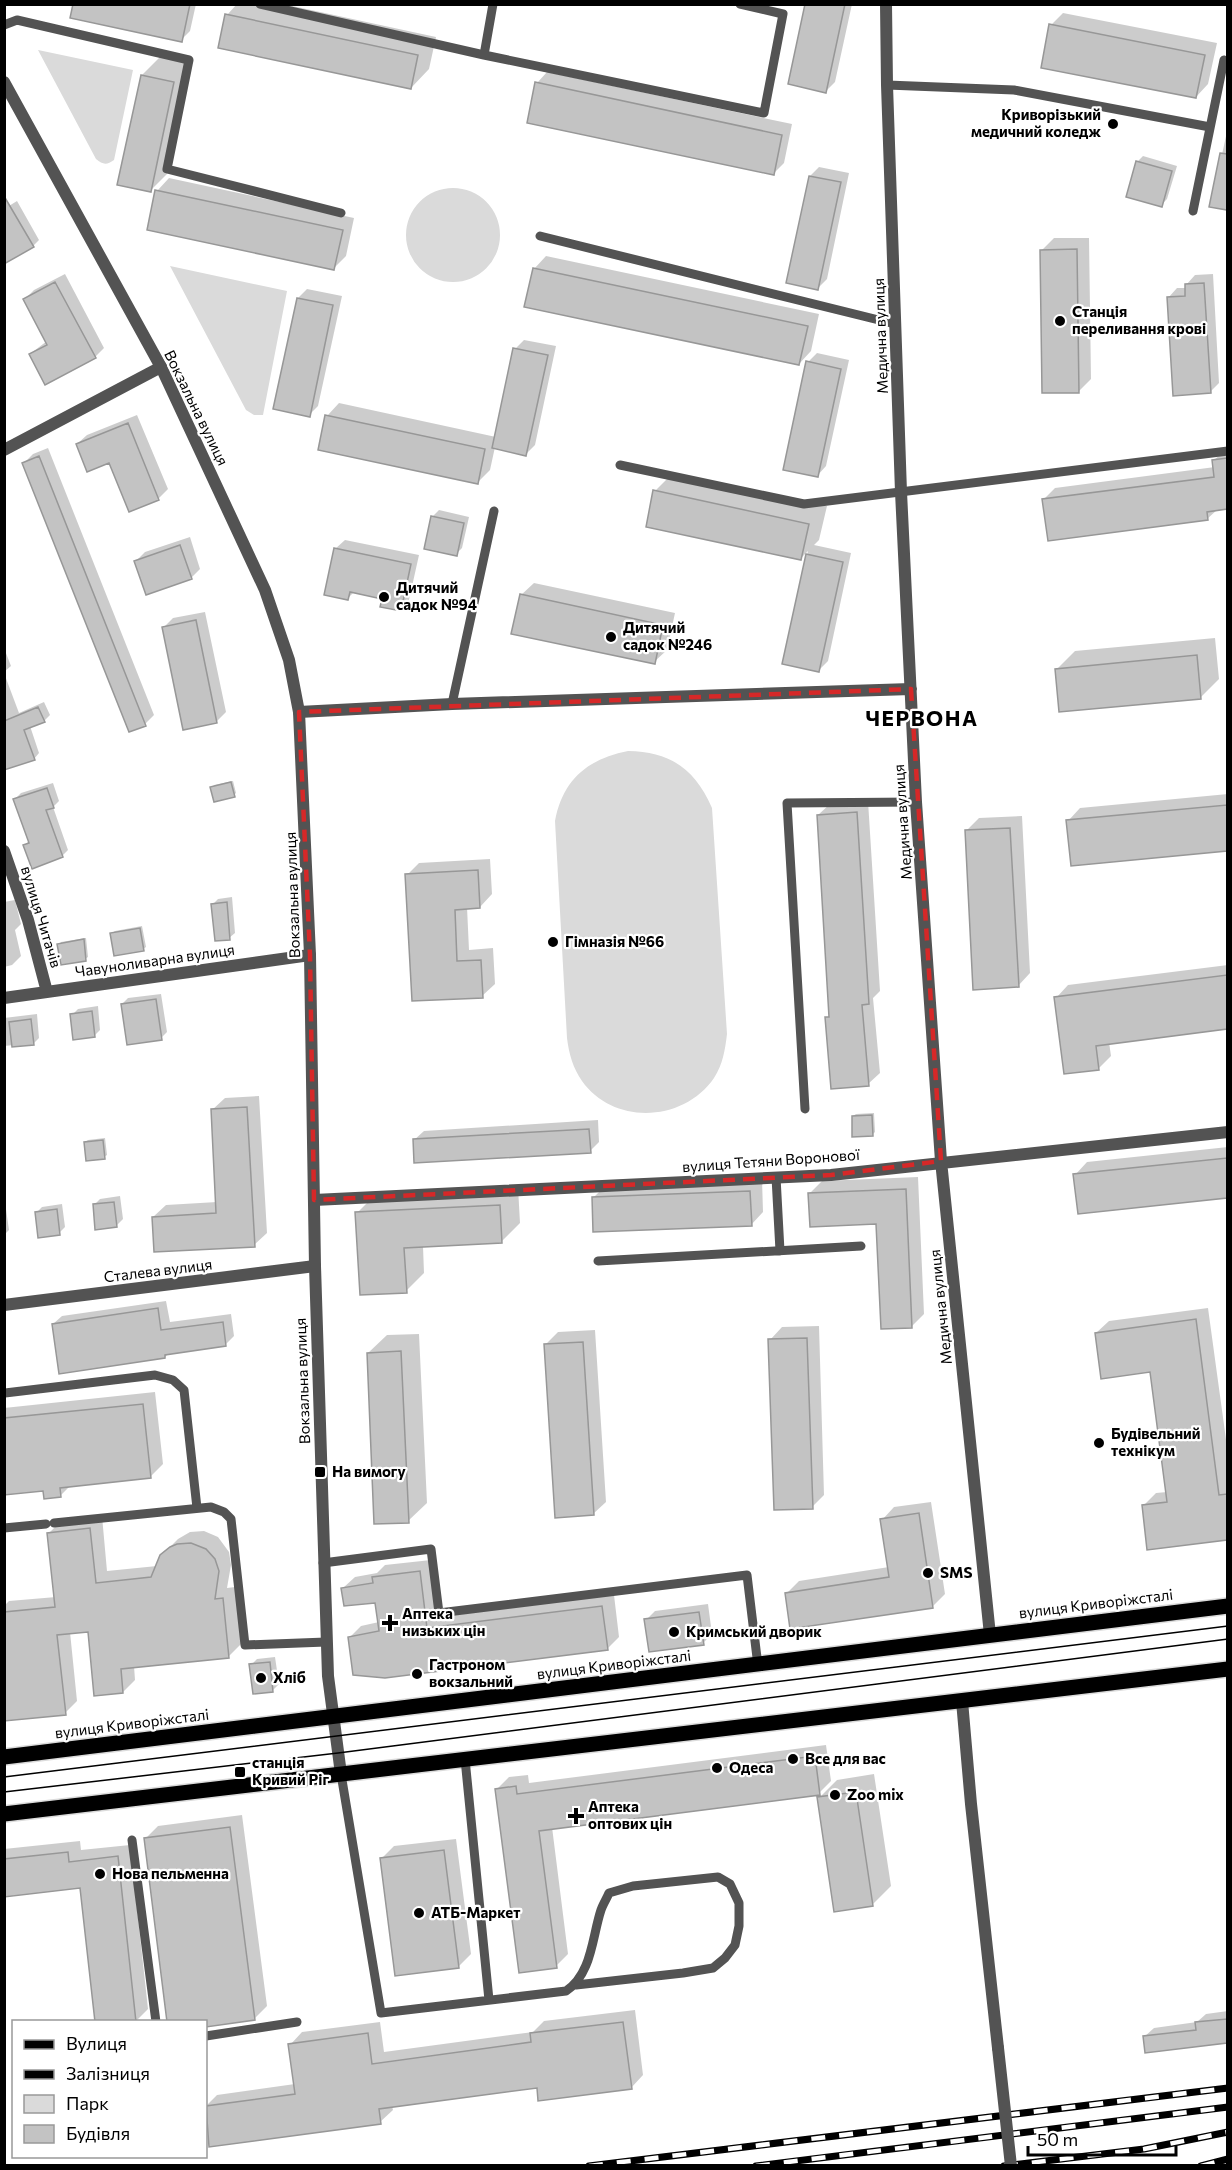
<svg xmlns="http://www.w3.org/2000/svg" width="1232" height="2170" viewBox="0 0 1232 2170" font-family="Commissioner,sans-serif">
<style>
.green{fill:#dadada}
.shadow{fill:#0003}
.building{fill:#c3c3c3;stroke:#979797;stroke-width:1.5}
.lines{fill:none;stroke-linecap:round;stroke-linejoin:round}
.primary-casing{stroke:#dbdbdb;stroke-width:18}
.service{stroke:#535353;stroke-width:9}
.minor{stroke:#535353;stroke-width:12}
.tertiary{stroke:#535353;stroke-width:12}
.primary{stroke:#000;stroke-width:15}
.tram{stroke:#000;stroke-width:1.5}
.rail-casing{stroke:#000;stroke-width:7}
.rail{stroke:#fff;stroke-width:4.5;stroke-dasharray:14;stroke-linecap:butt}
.minor-bridge{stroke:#535353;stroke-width:12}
.marked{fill:none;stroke:#d62828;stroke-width:4.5;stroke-dasharray:12 8;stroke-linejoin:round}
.poi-dot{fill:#000;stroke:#fff;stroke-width:2}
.labels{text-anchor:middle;stroke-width:4.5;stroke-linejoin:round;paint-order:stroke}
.poi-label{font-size:15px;font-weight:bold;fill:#000;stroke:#fff;text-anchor:start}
.street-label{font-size:15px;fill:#000;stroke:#fff}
.district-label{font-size:21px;font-weight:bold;letter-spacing:1.5px;fill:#000;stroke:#fff}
</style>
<rect width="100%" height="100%" fill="#fff"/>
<path class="green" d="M38 50 133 70 114 160C107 165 103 165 96 159Z
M406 235a47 47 0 1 1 94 0a47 47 0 1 1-94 0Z
M170 266 287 291 263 415H254L246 410Z
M628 751C671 752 695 769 712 808L727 1034C725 1050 723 1064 714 1078 684 1122 614 1126 582 1081 573 1068 569 1054 567 1038L555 821C563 779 588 759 628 751Z"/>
<path class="shadow" d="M75 4H196L190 31 181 40Z
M237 4H283L436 37 429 69 411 88 227 15Z
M807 4H852L835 82 826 91Z
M1063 13 1217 43 1208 84 1196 97 1051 25Z
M160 57 192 64 169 172 150 191 142 75Z
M547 72 792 124 784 163 773 174 537 83Z
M1228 127V209L1211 205Z
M1143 156 1177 166 1167 199 1161 205 1137 162Z
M819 167 849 173 827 279 818 288 810 176Z
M169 178 354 218 346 256 334 268 157 191Z
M17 201 39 240 33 246 9 259 4 209Z
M1054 238H1089L1091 379 1079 391 1041 251Z
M546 256 819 314 811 351 799 364 534 269Z
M65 274 104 348 95 357 30 354 47 341 24 300 34 290Z
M1213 274 1219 383 1210 392 1168 298 1177 288H1186V285L1195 275Z
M307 289 342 296 318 406 309 415 298 298Z
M524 340 556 346 535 445 526 454 495 447 490 470 477 483 327 416 339 403 496 437 515 349Z
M817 353 849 360 826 466 817 476 808 362Z
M137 415 168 489 159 498 130 510 110 461 77 444 87 435Z
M48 448 154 715 145 724 24 463 33 454Z
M1228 448V508L1217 510 1207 519 1044 499 1055 488 1215 467 1214 460Z
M673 473 827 506 819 540 814 545 851 553 828 661 819 670 784 663 808 551 801 558 655 491Z
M439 510 469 517 462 548 456 554 433 516Z
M190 537 200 569 191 578 136 561 145 552Z
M345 540 419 555 409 600 400 609 384 598 354 592 348 598 335 549Z
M534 583 675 613 667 650 654 662 521 595Z
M205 612 226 712 217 721 184 728 163 628 173 618Z
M1215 638 1219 679 1200 698 1057 669 1075 651Z
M4 648 11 666 4 672Z
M4 673 19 713 44 702 50 715 44 721 30 726 39 753 34 759 4 769Z
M233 781 236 793 234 795 212 788 214 785Z
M53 783 59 801 53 807 68 850 62 856 25 845 29 841 15 799 21 793Z
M1228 794V850L1072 864 1068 821 1080 808Z
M868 801 880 991 873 998 880 1073 868 1084 827 1018 831 1014 818 815 830 804Z
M1022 816 1030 973 1018 986 966 831 979 818Z
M490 859 492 894 480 907H467L469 950 493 948 495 984 482 996 413 1000 407 875 419 863Z
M232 897 235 933 229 938 212 905 218 899Z
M15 900 21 924 15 930 21 956 12 965 4 967V902Z
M142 926 146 947 143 949 112 933 115 931Z
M86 938 88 957 85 959 59 945 61 942Z
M1228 965V1027L1109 1042 1111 1056 1099 1068 1056 998 1068 985Z
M161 994 167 1032 161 1038 122 1004 128 998Z
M98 1006 100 1030 94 1036 72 1015 78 1009Z
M37 1014 39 1038 34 1043 4 1046V1018Z
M259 1096 267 1233 254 1245 153 1217 166 1205 217 1202 212 1110 225 1098Z
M874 1113 875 1132 872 1135 853 1116 856 1114Z
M598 1120 599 1142 590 1151 414 1140 424 1131Z
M105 1138 107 1155 104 1157 85 1142 88 1140Z
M1228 1147V1196L1079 1212 1075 1175 1087 1162Z
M918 1177 924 1314 912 1326 878 1223 809 1194 822 1181Z
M762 1179 763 1212 751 1225 593 1198 606 1185Z
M518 1187 520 1223 501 1242 423 1246 424 1273 406 1291 357 1213 375 1195Z
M4 1195 9 1230 4 1235Z
M120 1196 123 1219 117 1225 94 1205 100 1199Z
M62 1204 65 1227 59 1233 37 1212 42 1207Z
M166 1301 170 1322 231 1314 234 1336 225 1345 169 1353 165 1357 53 1324 62 1316Z
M1208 1308 1228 1454V1538L1149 1548 1143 1506 1156 1493 1167 1492 1151 1371 1096 1333 1109 1321Z
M819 1326 824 1495 812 1507 770 1340 782 1327Z
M595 1330 606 1502 593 1514 546 1344 558 1332Z
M419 1334 427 1503 408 1521 368 1353 387 1335Z
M155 1392 163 1464 150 1477 71 1485 60 1496 44 1490 4 1494V1408Z
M931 1502 945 1594 933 1606 792 1628 787 1593 799 1581 889 1567 882 1520 894 1507Z
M102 1516 107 1571 157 1566 165 1552 178 1539 190 1532 204 1531 218 1537 229 1552 231 1565 227 1588 235 1587 241 1644 229 1656 134 1666 135 1680 123 1692 89 1630 70 1632 77 1701 65 1713 4 1680V1606L9 1601 56 1597 49 1533 61 1521Z
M431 1560 439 1617 614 1595 619 1637 607 1649 349 1638 361 1626 379 1622 376 1601 343 1588 355 1577 377 1573 385 1565Z
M708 1604 712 1634 703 1643 646 1620 655 1611Z
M275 1657 279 1684 273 1690 251 1665 257 1659Z
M826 1745 831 1781 819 1793 552 1827 568 1954 556 1966 497 1789 509 1777 528 1775 529 1783Z
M874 1774 891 1886 872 1905 819 1798 837 1780Z
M242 1815 267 2006 254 2019 206 2025 145 1839 158 1826Z
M456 1839 471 1954 458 1967 381 1859 394 1846Z
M80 1841 81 1850 130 1845 148 2009 136 2021 81 1887 4 1895V1849Z
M635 2010 643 2075 631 2088 538 2086 392 2106 393 2110 380 2122 210 2146 206 2106 217 2095 295 2084 290 2045 302 2032 380 2022 384 2052 533 2032 544 2021Z
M1228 2011V2042L1146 2051 1144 2037 1154 2028 1197 2022 1206 2014Z"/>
<path class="building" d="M73 4H190L182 42 70 18Z
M805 4H845L826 93 788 84Z
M225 14 418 55 411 89 218 48Z
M1049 24 1205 55 1196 98 1041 68Z
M141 75 174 82 151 192 117 185Z
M535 82 782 135 774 175 527 123Z
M1220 153 1227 154V210L1209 207Z
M1136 161 1172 171 1162 207 1126 197Z
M809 176 841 182 818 290 786 283Z
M155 190 343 230 334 270 147 230Z
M4 196 34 247 4 264Z
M1077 249 1079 393H1042L1040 250Z
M533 268 808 326 799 365 524 307Z
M55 282 96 358 45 385 29 354 47 345 23 299Z
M1204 283 1211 393 1173 396 1167 297 1185 296V284Z
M297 298 333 305 310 417 273 409Z
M513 348 548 355 526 456 492 448Z
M806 361 841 369 818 477 783 470Z
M325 415 485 449 478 484 318 450Z
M128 423 159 500 129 512 109 463 87 472 76 444Z
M39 456 146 726 129 732 22 463Z
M1227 458V509L1207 512 1208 520 1048 541 1042 499 1214 477 1212 460Z
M653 490 809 524 801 560 646 527Z
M431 516 464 523 457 556 424 549Z
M180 545 192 579 146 595 134 561Z
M334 548 411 564 401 611 380 607 382 599 350 592 348 600 324 595Z
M806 554 843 562 819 672 782 664Z
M520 594 663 625 655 664 511 634Z
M196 620 217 723 183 730 162 627Z
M1197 655 1201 699 1059 712 1055 669Z
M38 707 45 722 24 730 35 760 4 770V721Z
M231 782 235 797 214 802 210 787Z
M47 788 54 808 46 810 63 857 32 869 23 845 29 843 13 799Z
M1227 805V851L1071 866 1066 820Z
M857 812 869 1004 862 1005 869 1086 831 1089 825 1017H829L817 815Z
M1010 828 1019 987 973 990 965 830Z
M478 870 480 908 455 910 457 961 481 960 483 998 412 1001 405 874Z
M227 902 230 940 215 941 211 904Z
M140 928 144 951 114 956 110 933Z
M84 939 86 961 61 965 57 944Z
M1227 975V1029L1096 1046 1099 1070 1064 1074 1054 997Z
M156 999 162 1040 127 1045 121 1004Z
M92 1011 95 1037 73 1040 70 1014Z
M31 1019 34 1045 12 1047 9 1022Z
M247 1107 255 1247 154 1252 152 1217 216 1213 211 1109Z
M872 1115 873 1136 852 1137V1116Z
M589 1129 591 1153 414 1163 413 1139Z
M103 1140 105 1159 86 1161 84 1142Z
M1227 1158V1198L1078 1214 1073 1174Z
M906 1189 912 1328 881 1329 876 1224 810 1227 808 1193Z
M750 1191 752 1226 593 1232 592 1197Z
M114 1202 117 1227 95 1230 93 1204Z
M500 1205 502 1243 404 1248 407 1293 360 1295 355 1212Z
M57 1209 60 1235 38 1238 35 1212Z
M158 1308 161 1330 223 1322 226 1346 165 1355V1358L59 1374 52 1324Z
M1196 1319 1219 1495 1227 1494V1540L1147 1550 1142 1505 1167 1502 1150 1372 1101 1379 1095 1333Z
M807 1338 813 1509 774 1510 768 1339Z
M583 1342 594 1515 555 1518 544 1344Z
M401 1351 409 1523 374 1524 367 1353Z
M143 1404 151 1478 60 1488 61 1497 44 1499 43 1491 4 1495V1418Z
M919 1513 933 1608 790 1629 785 1593 889 1577 880 1519Z
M90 1528 96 1583 151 1577 160 1555 170 1547 177 1544 191 1543 206 1549 215 1559 219 1571 215 1599 223 1598 229 1658 121 1669 123 1693 94 1696 88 1632 57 1635 66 1715 4 1721V1612L55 1607 47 1533Z
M420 1571 427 1628 602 1606 608 1650 385 1678 353 1675 348 1637 379 1631 375 1603 344 1606 341 1588 373 1583 372 1577Z
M699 1612 704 1645 649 1652 644 1619Z
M270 1662 273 1692 253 1694 249 1664Z
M815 1756 820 1795 539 1831 557 1968 519 1973 495 1789 516 1786 517 1794Z
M856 1792 873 1906 834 1912 817 1797Z
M230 1827 255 2020 206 2027V2022H167L144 1838Z
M444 1850 459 1968 395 1976 380 1858Z
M68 1852 69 1862 118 1856 136 2022H95L80 1888 4 1897V1859Z
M1227 2019V2043L1145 2053 1143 2036 1196 2030 1195 2022Z
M623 2022 632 2089 538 2101 537 2088 379 2109 381 2124 209 2147 206 2106 295 2094 288 2044 368 2033 372 2064 531 2042 530 2033Z"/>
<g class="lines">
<g class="primary-casing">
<path id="primary" d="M4 1757 1228 1606
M4 1814 1228 1669"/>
</g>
<path class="service" d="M260 4 484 55 764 113 783 14 740 4
M4 25 17 20 189 60 167 169 341 213
M484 55 493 4
M887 85 1014 90 1210 127
M1193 211 1224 60 1228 61
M540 236 895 324
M620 465 804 504 1228 451
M452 704 494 511
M805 1109 787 803 916 802
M776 1177 780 1251
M598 1261 861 1246
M5 1393 155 1375 173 1380 184 1390 197 1508
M54 1523 211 1507 224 1512 231 1519 245 1645 326 1642
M4 1528 46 1524
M323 1563 431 1549 439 1613 747 1575 758 1666
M465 1759 489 2000
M341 1774 381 2013 566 1991C592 1974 592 1937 601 1910 603 1904 607 1898 609 1893L633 1886 718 1877 730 1884 739 1903V1926L735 1945 725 1958 713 1968 683 1973 576 1985
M132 1840 156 2022
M206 2036 297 2022"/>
<path class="minor" d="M886 4 887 85 901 492 916 802 941 1161 990 1635
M4 450 161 367
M299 712 452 704 911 689
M4 851 28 920 47 992
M4 998 310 955
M314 1200 831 1175 1228 1132
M4 1305 315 1266
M962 1701 971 1804 998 2048"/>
<path class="tertiary" d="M4 82 161 367 265 590 289 660 299 712 310 955 315 1266 328 1676 341 1774"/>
<use href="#primary" class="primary"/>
<path class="tram" d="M4 1777 1228 1626
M4 1792 338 1753 1228 1639"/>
<g class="rail-casing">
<path id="rail" d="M589 2166 1228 2088
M756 2166 1228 2107
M1004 2166 1144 2149 1228 2132
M1201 2166 1228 2159"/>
</g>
<use href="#rail" class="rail"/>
<path class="minor-bridge" d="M998 2048 1011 2166"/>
</g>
<path class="marked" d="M911 689 941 1161 831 1175 314 1200 310 955 299 712Z"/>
<g class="poi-dot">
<circle cx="1113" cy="124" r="6"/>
<circle cx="1060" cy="321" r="6"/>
<circle cx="384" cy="597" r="6"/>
<circle cx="611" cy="637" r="6"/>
<circle cx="553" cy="942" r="6"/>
<circle cx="1099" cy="1443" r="6"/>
<rect x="314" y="1466" width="12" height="12" rx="3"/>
<circle cx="928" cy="1573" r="6"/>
<path d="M387 1614h6v6h6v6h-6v6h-6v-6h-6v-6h6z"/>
<circle cx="674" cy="1632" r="6"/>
<circle cx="417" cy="1674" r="6"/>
<circle cx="261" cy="1678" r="6"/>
<circle cx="793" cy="1759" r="6"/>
<circle cx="717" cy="1768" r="6"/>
<rect x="234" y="1766" width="12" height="12" rx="3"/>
<circle cx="835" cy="1795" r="6"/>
<path d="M573 1807h6v6h6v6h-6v6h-6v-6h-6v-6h6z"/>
<circle cx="100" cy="1874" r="6"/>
<circle cx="419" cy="1913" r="6"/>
</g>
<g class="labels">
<g class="poi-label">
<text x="1101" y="120" text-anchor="end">Криворізький<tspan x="1101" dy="17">медичний коледж</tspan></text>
<text x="1072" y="317">Станція<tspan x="1072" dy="17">переливання крові</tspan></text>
<text x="396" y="593">Дитячий<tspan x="396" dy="17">садок №94</tspan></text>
<text x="623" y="633">Дитячий<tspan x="623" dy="17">садок №246</tspan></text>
<text x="565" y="947">Гімназія №66</text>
<text x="1111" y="1439">Будівельний<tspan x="1111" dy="17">технікум</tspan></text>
<text x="332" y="1477">На вимогу</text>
<text x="940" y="1578">SMS</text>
<text x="402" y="1619">Аптека<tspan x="402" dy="17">низьких цін</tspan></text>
<text x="686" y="1637">Кримський дворик</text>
<text x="429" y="1670">Гастроном<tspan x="429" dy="17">вокзальний</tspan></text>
<text x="273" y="1683">Хліб</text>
<text x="805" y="1764">Все для вас</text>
<text x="252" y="1768">станція<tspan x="252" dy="17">Кривий Ріг</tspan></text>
<text x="729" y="1773">Одеса</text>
<text x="847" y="1800">Zoo mix</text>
<text x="588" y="1812">Аптека<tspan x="588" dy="17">оптових цін</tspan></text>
<text x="112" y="1879">Нова пельменна</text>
<text x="431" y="1918">АТБ-Маркет</text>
</g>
<g class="street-label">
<text transform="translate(881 336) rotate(-92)" y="5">Медична вулиця</text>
<text transform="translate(196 408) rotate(64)" y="5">Вокзальна вулиця</text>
<text transform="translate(903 822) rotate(-94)" y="5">Медична вулиця</text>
<text transform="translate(293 895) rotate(-92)" y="5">Вокзальна вулиця</text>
<text transform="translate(41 917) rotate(73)" y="5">вулиця Читачів</text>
<text transform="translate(155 961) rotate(-8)" y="5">Чавуноливарна вулиця</text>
<text transform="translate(771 1161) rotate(-4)" y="5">вулиця Тетяни Воронової</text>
<text transform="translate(158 1271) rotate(-7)" y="5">Сталева вулиця</text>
<text transform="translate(941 1307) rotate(-96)" y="5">Медична вулиця</text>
<text transform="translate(303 1381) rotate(-92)" y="5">Вокзальна вулиця</text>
<text transform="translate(1096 1604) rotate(-7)" y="5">вулиця Криворіжсталі</text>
<text transform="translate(614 1665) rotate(-7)" y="5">вулиця Криворіжсталі</text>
<text transform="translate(132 1724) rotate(-7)" y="5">вулиця Криворіжсталі</text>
</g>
<g class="district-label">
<text x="922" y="726">ЧЕРВОНА</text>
</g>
</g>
<rect width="1232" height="2170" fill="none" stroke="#000000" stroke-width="12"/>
<rect x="12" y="2020" width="195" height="138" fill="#ffffff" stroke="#999999" stroke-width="1.5"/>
<rect x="24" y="2040" width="30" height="9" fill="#000000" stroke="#999999" stroke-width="1.5"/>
<text x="66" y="2050" font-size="18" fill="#000000">Вулиця</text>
<rect x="24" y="2070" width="30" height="9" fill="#000000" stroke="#999999" stroke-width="1.5"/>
<text x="66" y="2080" font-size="18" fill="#000000">Залізниця</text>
<rect x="24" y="2095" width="30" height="18" fill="#dadada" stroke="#999999" stroke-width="1.5"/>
<text x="66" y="2110" font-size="18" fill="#000000">Парк</text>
<rect x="24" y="2125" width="30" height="18" fill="#c3c3c3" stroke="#999999" stroke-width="1.5"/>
<text x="66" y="2140" font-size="18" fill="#000000">Будівля</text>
<path d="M1028 2146v9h148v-9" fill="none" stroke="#000000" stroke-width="3"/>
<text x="1037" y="2146" font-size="18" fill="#000000" stroke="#ffffff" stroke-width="4.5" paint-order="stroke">50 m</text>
</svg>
